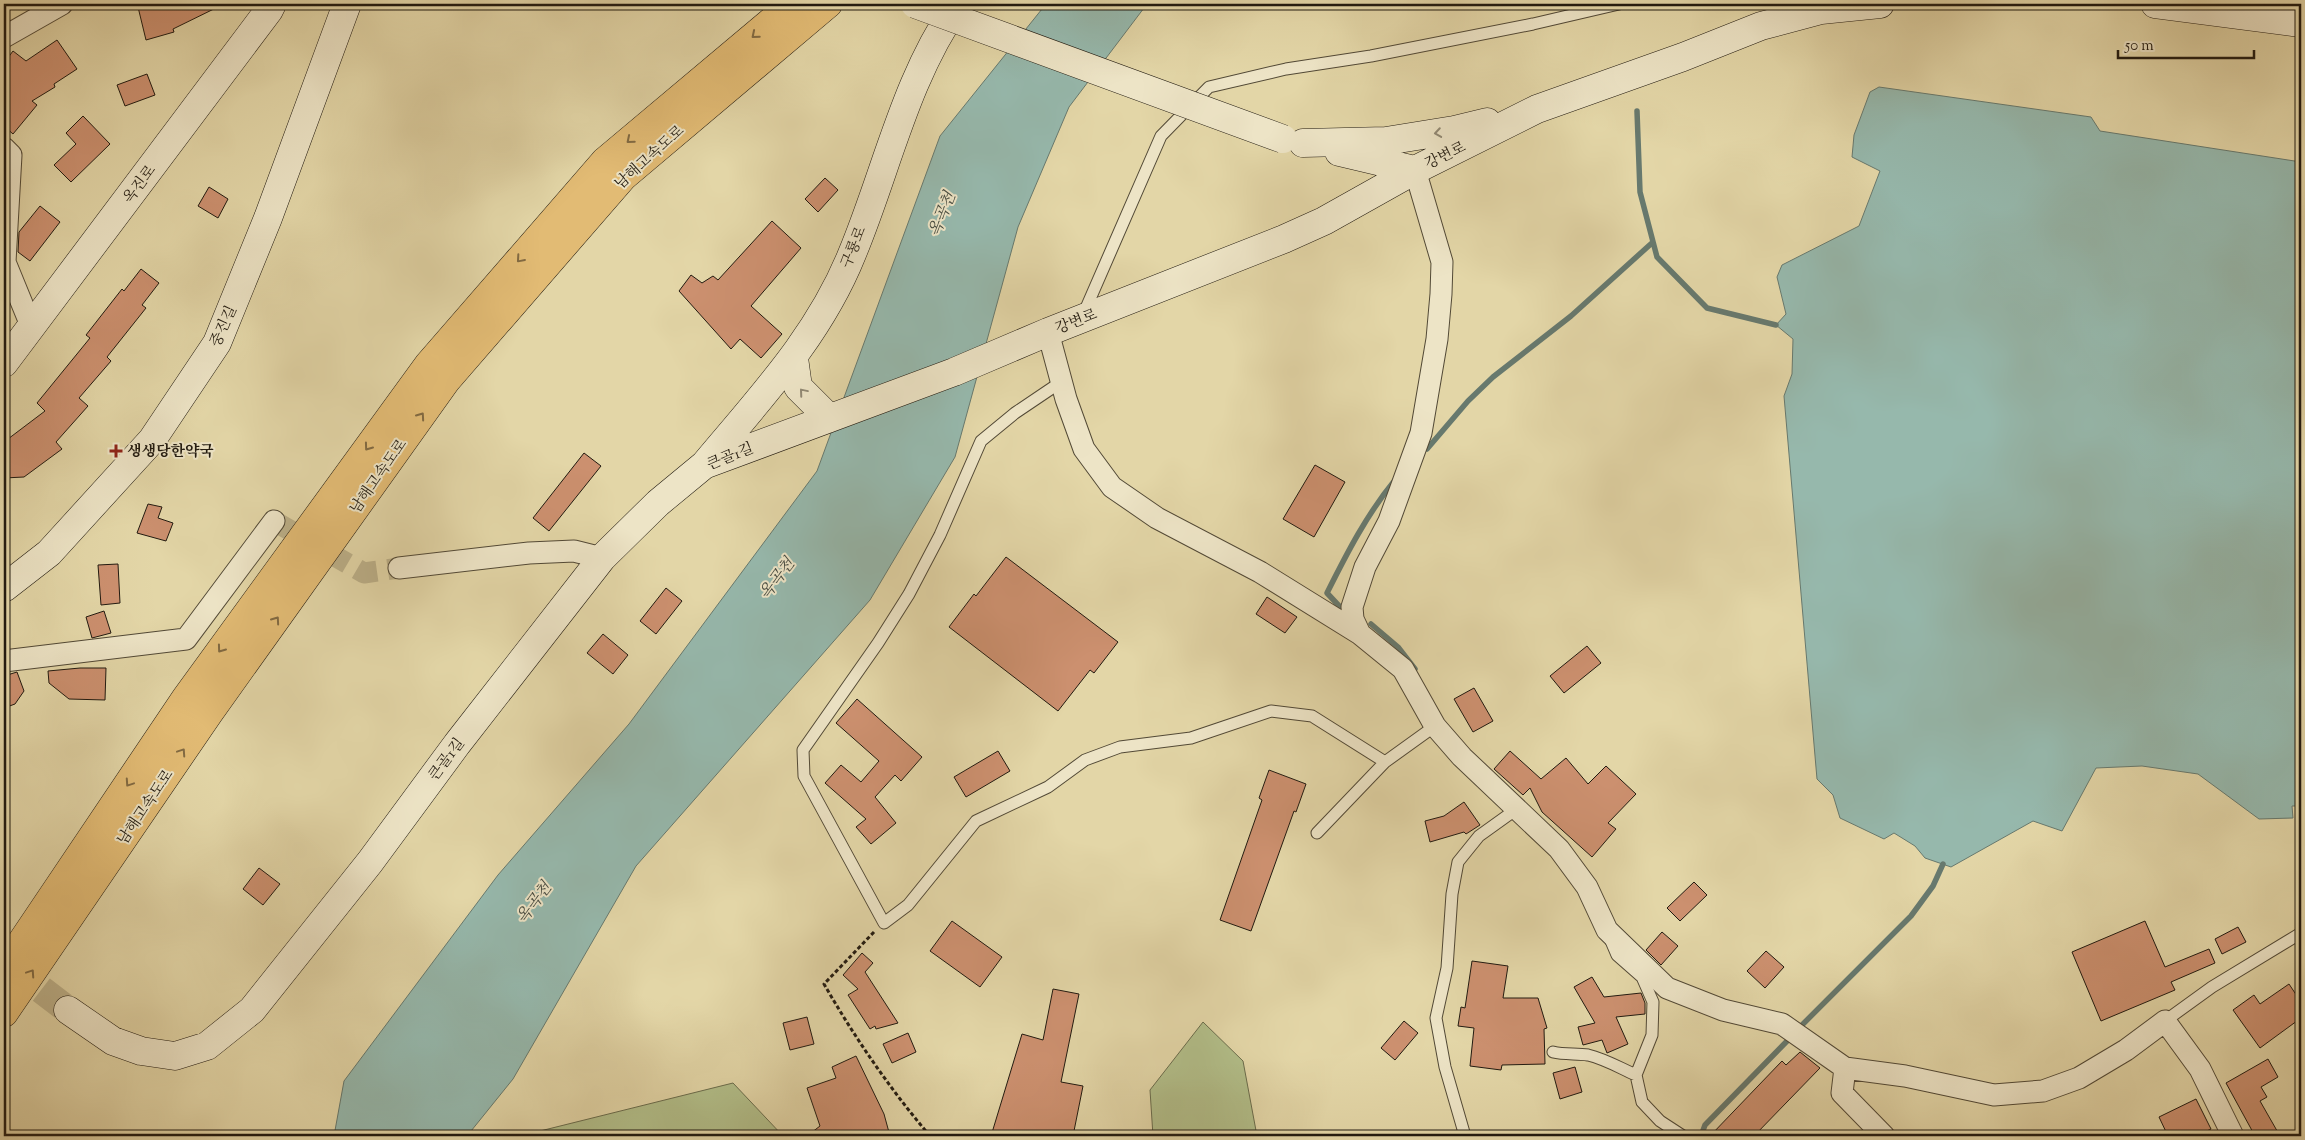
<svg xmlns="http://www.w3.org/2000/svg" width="2305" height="1140" viewBox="0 0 2305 1140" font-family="'Sorts Mill Goudy','Noto Serif KR',serif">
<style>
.green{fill:#b2be89;stroke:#6a6c4c}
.water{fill:#96b8ac;stroke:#67796e}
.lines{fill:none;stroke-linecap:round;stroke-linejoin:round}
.stream{stroke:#67796e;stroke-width:5.5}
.building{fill:#cc906f;stroke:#211a10}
.street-tunnel{stroke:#bcb089;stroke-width:21;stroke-dasharray:21 11;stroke-linecap:butt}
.secondary-tunnel{stroke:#bcb089;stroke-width:28;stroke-dasharray:28 14;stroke-linecap:butt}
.lane-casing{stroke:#524936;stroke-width:13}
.street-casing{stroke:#524936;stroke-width:23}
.secondary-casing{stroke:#211a10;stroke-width:29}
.highway-casing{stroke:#211a10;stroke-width:29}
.path{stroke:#211a10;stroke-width:3;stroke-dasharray:4 2.5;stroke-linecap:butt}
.lane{stroke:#ede4c6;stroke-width:11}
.street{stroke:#ede4c6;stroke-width:21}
.secondary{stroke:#ede4c6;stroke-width:28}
.highway{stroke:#e2bb74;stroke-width:28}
.secondary-bridge-casing{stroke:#211a10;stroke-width:29;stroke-linecap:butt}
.secondary-bridge{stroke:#ede4c6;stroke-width:28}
.oneway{stroke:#826a42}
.oneway2{stroke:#918974}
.poi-dot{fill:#8f2418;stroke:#ede4c6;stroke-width:2}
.labels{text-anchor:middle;stroke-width:4;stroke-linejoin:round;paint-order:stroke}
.street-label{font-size:15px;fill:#211a10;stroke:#ede4c6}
.poi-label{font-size:15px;font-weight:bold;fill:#211a10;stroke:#ede4c6;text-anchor:start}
.water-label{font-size:16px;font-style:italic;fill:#44493f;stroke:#ede4c6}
</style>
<rect width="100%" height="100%" fill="#e3d6a7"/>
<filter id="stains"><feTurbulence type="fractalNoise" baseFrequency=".004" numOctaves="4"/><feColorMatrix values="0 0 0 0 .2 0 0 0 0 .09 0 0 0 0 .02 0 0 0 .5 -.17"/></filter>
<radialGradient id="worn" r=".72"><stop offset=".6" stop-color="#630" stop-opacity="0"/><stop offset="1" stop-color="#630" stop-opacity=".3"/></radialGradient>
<path class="green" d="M1203 1022 1243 1061 1257 1136H1153L1150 1090Z
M733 1083 783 1136H520Z"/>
<path class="water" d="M1046 4H1147L1069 107 1018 227 955 457 870 600 636 866 513 1079 467 1136H334L344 1081 498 875 629 724 817 471 940 136Z
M1879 87 2091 117 2100 131 2301 162V806H2292L2293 818 2259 819 2198 774 2142 766 2096 768 2062 831 2033 821 1951 867 1925 858 1915 846 1894 833 1884 839 1840 818 1833 795 1817 779 1784 396 1792 374 1793 339 1776 325 1786 314 1777 277 1782 265 1859 226 1880 171 1852 157 1854 135 1870 92Z"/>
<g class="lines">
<path class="stream" d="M1637 111 1640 192 1657 257 1707 308 1776 325
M1427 449 1468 401 1493 377 1571 316 1653 242
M1341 608 1327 593C1347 553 1367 514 1395 480
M1371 624 1398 647 1415 669
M1797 1030 1911 916 1933 886 1943 864
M1701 1136 1705 1125 1791 1037"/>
</g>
<path class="building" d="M149 4H224L173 29 174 32 146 40 138 7Z
M57 40 77 69 54 84 55 87 32 101 37 105 13 134 4 126V63L13 51 26 61Z
M147 74 155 95 125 106 117 85Z
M83 116 110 144 71 182 54 165 76 144 66 133Z
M825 178 838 190 818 212 805 199Z
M209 187 228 199 218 218 198 206Z
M40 206 60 222 30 261 18 252 19 232Z
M772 221 801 248 751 306 782 334 761 358 740 339 731 349 679 291 691 275 702 283 713 276 718 280Z
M141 269 159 283 142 305 146 308 107 357 111 361 79 398 88 406 56 442 62 449 24 477 4 478V442L45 411 37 403 90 338 86 335 122 289 124 291Z
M584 453 601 466 549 531 533 518Z
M1315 465 1345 482 1314 537 1283 519Z
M148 504 162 507 158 518 173 523 166 541 137 533Z
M1006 557 1118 642 1094 673 1090 670 1058 711 949 627 974 594 976 596Z
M118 564 120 603 101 605 98 565Z
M666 588 682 601 656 634 640 621Z
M1267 597 1297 617 1285 633 1256 614Z
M104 611 111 633 92 638 86 617Z
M603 634 628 655 613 674 587 653Z
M1587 646 1601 663 1564 693 1550 676Z
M80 668H106L105 700 69 699 49 683 48 671Z
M17 672 24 691 15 704 4 708V676Z
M1474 688 1493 721 1473 732 1454 699Z
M857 699 922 757 901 781 895 775 875 797 896 823 871 844 856 827 866 819 825 783 841 765 861 782 879 761 836 723Z
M998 751 1010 771 966 797 954 777Z
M1510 751 1541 779 1566 758 1588 784 1606 766 1636 794 1608 823 1616 829 1592 857 1542 812 1530 788 1523 795 1494 769Z
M1269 770 1306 784 1296 812 1294 811 1251 931 1220 920 1262 800 1259 798Z
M1464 802 1480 825 1466 834 1464 832 1430 842 1425 821 1444 816Z
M259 868 280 884 263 905 243 889Z
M1694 882 1707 895 1680 921 1667 908Z
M952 921 1002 957 980 987 930 951Z
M2145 921 2165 967 2209 949 2215 963 2171 982 2175 990 2101 1021 2072 952Z
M2238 927 2246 942 2222 954 2215 939Z
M1662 932 1678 946 1661 965 1646 950Z
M1766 951 1784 967 1765 988 1747 971Z
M862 953 873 963 865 972 898 1023 876 1029 875 1026 870 1029 848 995 858 989 843 975Z
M1472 961 1508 966 1503 998H1538L1547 1028 1544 1029 1545 1064 1502 1065 1501 1070 1470 1066 1474 1028 1458 1026 1461 1007 1465 1008Z
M1592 977 1604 997 1641 993 1645 1003V1014L1616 1017 1628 1044 1607 1053 1602 1040 1583 1045 1578 1027 1595 1023 1574 987Z
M2289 984 2301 1002V1018L2260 1048 2233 1010 2254 995 2260 1004Z
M1053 989 1079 994 1061 1082 1083 1086 1073 1136H991L1022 1034 1043 1040Z
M807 1017 814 1044 790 1050 783 1023Z
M1404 1021 1418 1033 1395 1060 1381 1048Z
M908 1033 916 1052 892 1063 883 1044Z
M1800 1052 1820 1068 1754 1136H1710L1782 1061 1786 1065Z
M856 1056 884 1114 890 1136H807L820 1126 807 1088 836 1078 832 1067Z
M2268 1059 2278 1077 2261 1087 2267 1097 2260 1101 2280 1136H2255L2226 1083Z
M1575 1067 1582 1092 1560 1099 1553 1073Z
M2196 1099 2211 1129 2196 1136H2168L2159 1117Z"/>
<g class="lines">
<path class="street-tunnel" d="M274 521 364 573 399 568"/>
<path class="secondary-tunnel" d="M8 964 68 1010"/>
<g class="lane-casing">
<path id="lane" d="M1083 315 1161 136 1209 87 1286 69 1371 56 1533 24 1619 4
M1061 382 1015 413 981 441 940 535 909 594 878 643 803 750 804 776 884 923 908 905 976 821 1048 787 1085 760 1120 747 1191 738 1271 711 1312 716 1385 762 1435 726
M1317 833 1385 762
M1611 941 1617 955 1642 977 1653 1002 1652 1035 1636 1075 1642 1102 1660 1121 1683 1136
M2165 1021 2212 987 2301 933
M1553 1052C1565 1055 1577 1053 1588 1055 1605 1059 1620 1068 1636 1075
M1465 1136 1445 1067 1436 1018 1447 968 1452 894 1458 862 1479 836 1518 808"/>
</g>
<g class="street-casing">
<path id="street" d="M4 37 62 4
M4 148 11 155 5 262 32 328
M1048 332 1066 399 1084 449 1112 487 1157 518 1260 572 1360 634 1403 669 1435 726 1462 757 1559 849 1587 887 1607 930 1667 988 1723 1010 1782 1024 1845 1068 1905 1076 1994 1095 2043 1091 2079 1078 2126 1050 2165 1021 2200 1069 2233 1136
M399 568 529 553 574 551 602 558
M1360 634 1353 619 1352 607 1365 567 1389 521 1421 433 1437 339 1441 294 1442 262 1415 170
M4 661 186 639 274 521
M1845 1068 1842 1093 1884 1136"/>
</g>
<g class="secondary-casing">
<path id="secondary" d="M2155 4 2301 23
M1303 143 1386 141 1454 130 1487 122
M1339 152 1415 170
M794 358 798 387 829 418
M4 363 269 10 272 4
M705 464C760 398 819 336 852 254 887 170 905 79 958 4
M4 588 49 553 152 440 217 343 268 218 347 4
M68 1010 113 1041 141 1051 175 1056 207 1046 252 1010 370 862 457 744 602 558 658 503 704 465 954 372 1048 332 1284 239 1324 221 1415 170 1537 109 1683 57 1761 26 1821 10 1880 4"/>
</g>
<g class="highway-casing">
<path id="highway" d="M4 968 185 699 428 365 605 161 792 4
M4 1013 209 713 446 381 623 177 828 4"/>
</g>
<path class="path" d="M874 932 824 984C855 1038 890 1089 930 1136"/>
<use href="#lane" class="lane"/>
<use href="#street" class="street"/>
<use href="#secondary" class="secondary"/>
<use href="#highway" class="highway"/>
<g class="secondary-bridge-casing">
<path id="secondary-bridge" d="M915 4 1283 139"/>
</g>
<use href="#secondary-bridge" class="secondary-bridge"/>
</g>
<defs><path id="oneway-chevron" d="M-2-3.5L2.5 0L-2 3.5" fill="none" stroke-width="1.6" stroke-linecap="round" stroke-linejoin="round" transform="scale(1.25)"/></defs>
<g class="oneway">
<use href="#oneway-chevron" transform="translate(755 35) rotate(140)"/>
<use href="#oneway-chevron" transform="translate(630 140) rotate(140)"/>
<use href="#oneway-chevron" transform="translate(520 259) rotate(131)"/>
<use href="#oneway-chevron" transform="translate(421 416) rotate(-55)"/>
<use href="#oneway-chevron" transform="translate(368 447) rotate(126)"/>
<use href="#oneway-chevron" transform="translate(276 620) rotate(-55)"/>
<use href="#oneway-chevron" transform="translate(221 649) rotate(126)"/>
<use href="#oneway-chevron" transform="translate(182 752) rotate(-56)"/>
<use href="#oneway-chevron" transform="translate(129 783) rotate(124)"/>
<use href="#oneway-chevron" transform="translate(31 973) rotate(-56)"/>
</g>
<g class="oneway2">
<use href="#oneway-chevron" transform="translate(1438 133) rotate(171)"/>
<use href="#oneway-chevron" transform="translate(803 392) rotate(-130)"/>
</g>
<path class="poi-dot" d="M113.5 443.5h5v5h5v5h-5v5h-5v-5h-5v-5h5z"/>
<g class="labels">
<g class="street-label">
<text transform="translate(1445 155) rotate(-26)" y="5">강변로</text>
<text transform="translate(649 157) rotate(-42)" y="5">남해고속도로</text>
<text transform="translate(139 184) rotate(-53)" y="5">옥진로</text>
<text transform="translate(853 247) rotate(-68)" y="5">구룡로</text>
<text transform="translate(1076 321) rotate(-21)" y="5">강변로</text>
<text transform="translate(223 326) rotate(-66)" y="5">중진길</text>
<text transform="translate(730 456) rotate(-22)" y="5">큰골1길</text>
<text transform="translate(378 476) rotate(-55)" y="5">남해고속도로</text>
<text transform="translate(446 759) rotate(-53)" y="5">큰골1길</text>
<text transform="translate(145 807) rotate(-56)" y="5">남해고속도로</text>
</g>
<g class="poi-label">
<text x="127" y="456">생생당한약국</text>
</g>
<g class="water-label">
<text transform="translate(941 214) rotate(-68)" y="6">옥곡천</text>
<text transform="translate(776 578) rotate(-53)" y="6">옥곡천</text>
<text transform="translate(533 902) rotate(-53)" y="6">옥곡천</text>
</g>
</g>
<rect width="2305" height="1140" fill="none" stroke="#e3d6a7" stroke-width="20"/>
<rect x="5" y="5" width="2295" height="1130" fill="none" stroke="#211a10" stroke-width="2.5"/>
<rect x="10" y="10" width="2285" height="1120" fill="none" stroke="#211a10"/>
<path d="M2118 50v8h136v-8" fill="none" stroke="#211a10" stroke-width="2.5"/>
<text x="2125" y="50" font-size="15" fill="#211a10" stroke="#ede4c6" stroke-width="4" paint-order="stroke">50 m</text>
<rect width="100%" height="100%" filter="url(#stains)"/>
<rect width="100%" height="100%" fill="url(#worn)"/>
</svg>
